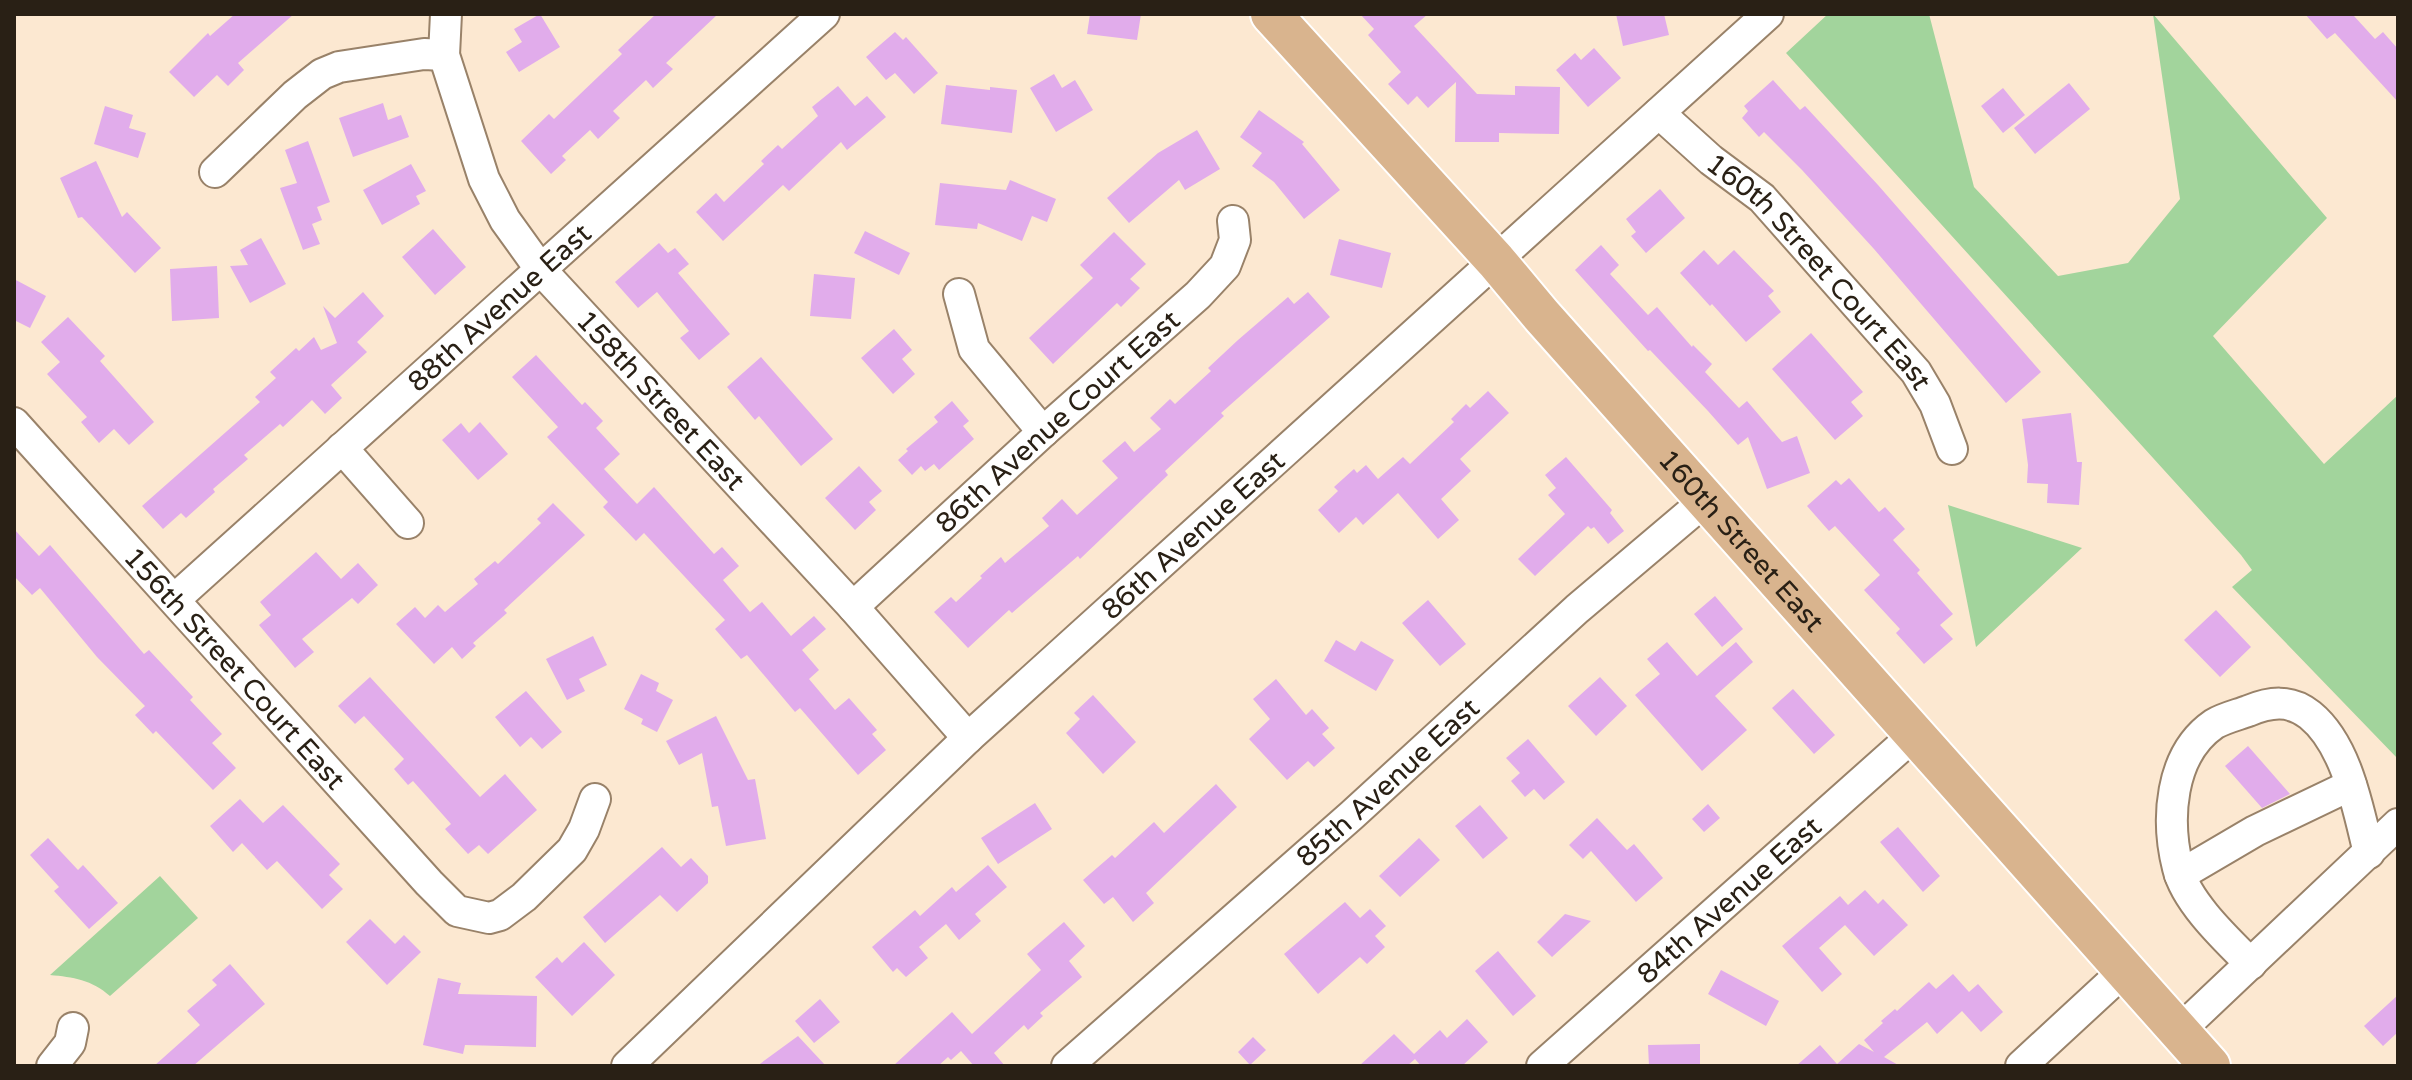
<svg xmlns="http://www.w3.org/2000/svg" width="2412" height="1080" viewBox="0 0 2412 1080" font-family="'Varela Round',sans-serif">
<style>
.green{fill:#a2d49c}
.building{fill:#e1aceb}
.lines{fill:none;stroke-linecap:round;stroke-linejoin:round}
.minor-casing{stroke:#998269;stroke-width:34}
.major-casing{stroke:#fff;stroke-width:44}
.minor{stroke:#fff;stroke-width:30}
.major{stroke:#d9b48e;stroke-width:40}
.labels{text-anchor:middle;stroke-width:8;stroke-linejoin:round;paint-order:stroke}
.street-label{font-size:28px;fill:#292015;stroke:#fdf8f2}
</style>
<rect width="100%" height="100%" fill="#fce8d1"/>
<path class="green" d="M1828 14H1929L1974 187 2058 276 2128 263 2180 199 2153 14 2327 218 2213 336 2324 464 2398 395V759L2232 587 2252 570 2241 555 1786 53Z
M1948 505 2082 548 1976 647Z
M160 876 198 918 110 996C92 980 73 977 50 975Z"/>
<path class="building" d="M235 14H294L238 63 244 70 228 86 217 75 194 97 169 72 208 33 210 36Z
M540 14 560 47 519 72 506 52 522 42 514 29Z
M656 14H718L666 63 673 69 653 88 646 80 613 111 620 118 598 139 590 130 562 156 566 160 551 174 521 141 549 114 554 119 622 54 618 50Z
M1090 14H1141L1137 40 1087 34Z
M1360 14H1428L1414 26 1477 94 1515 95V86L1560 87 1559 134 1499 133V142H1455L1456 82 1428 108 1417 96 1408 105 1388 84 1401 72 1368 35 1374 29Z
M1616 14H1664L1669 35 1623 46Z
M2305 14H2356L2354 16 2375 39 2383 32 2398 49V102L2335 33 2327 39Z
M895 32 903 40 906 37 938 73 914 94 895 73 886 80 866 57Z
M1594 48 1621 78 1588 107 1556 70 1575 53 1581 60Z
M1054 74 1062 88 1075 80 1093 110 1056 132 1030 88Z
M1773 80 1800 110 1805 106 1878 185 2041 372 2006 403 1874 249 1802 170 1764 132 1759 137 1742 118 1748 111 1744 106Z
M2069 83 2090 109 2035 154 2014 128Z
M946 85 990 90V87L1017 90 1012 133 941 124Z
M838 86 855 106 867 96 886 117 847 150 841 142 789 191 783 185 723 241 696 212 716 193 724 202 764 164 761 161 778 145 782 149 818 116 812 107Z
M2003 88 2025 115 2003 133 1981 106Z
M383 103 388 120 401 115 409 137 353 157 339 118Z
M105 106 133 115 129 128 146 133 138 158 94 144Z
M1259 110 1304 142 1302 144 1340 190 1304 219 1274 182 1252 166 1262 153 1240 137Z
M1197 130 1220 169 1185 190 1179 180 1129 223 1107 198 1158 153Z
M308 141 330 202 317 207 322 220 312 224 320 244 303 250 280 188 297 183 285 150Z
M96 161 122 217 127 212 161 248 135 273 82 217 78 218 60 178Z
M411 164 426 191 416 196 420 204 382 225 363 190Z
M1010 180 1056 199 1047 222 1032 216 1022 241 978 223 977 229 935 225 940 183 1006 190Z
M1660 189 1685 218 1646 253 1631 236 1636 232 1626 219Z
M433 229 466 267 435 295 402 257Z
M865 231 910 253 899 275 854 253Z
M1114 232 1146 264 1130 279 1140 288 1121 307 1117 303 1053 364 1029 338 1093 278 1080 265Z
M261 238 286 284 250 303 230 266 248 265 240 250Z
M1339 239 1391 253 1382 288 1330 275Z
M659 243 668 253 675 248 689 264 678 273 730 334 699 360 680 338 689 331 657 292 638 308 615 282Z
M1601 245 1619 265 1610 274 1648 315 1657 307 1692 347 1693 345 1712 364 1705 372 1739 408 1747 401 1782 442 1797 436 1810 473 1767 489 1748 437 1738 445 1708 411 1650 350 1648 351 1575 270Z
M1704 250 1718 265 1734 250 1774 291 1768 296 1781 312 1746 342 1712 304 1710 306 1680 273Z
M217 266 219 318 172 321 170 269Z
M814 274 855 278 851 319 810 316Z
M14 279 46 296 30 328 14 320Z
M363 292 384 316 357 342 367 352 331 385 342 398 325 414 312 400 283 427 280 424 244 455 248 459 213 489 215 492 186 518 181 513 163 529 142 506 260 402 255 397 276 378 270 372 296 348 299 351 314 337 321 350 337 343 323 306 335 318Z
M1308 292 1330 317 1221 413 1224 416 1165 471 1168 475 1080 559 1078 556 1012 613 1009 610 968 648 934 612 951 597 956 602 982 578 980 576 1001 557 1005 563 1049 526 1042 518 1062 499 1077 515 1118 478 1102 461 1125 441 1134 452 1161 429 1150 418 1170 399 1175 404 1211 371 1208 368 1238 340 1288 297 1294 304Z
M68 317 105 356 100 361 154 422 129 445 114 429 99 443 81 422 87 417 47 374 60 362 41 342Z
M894 329 912 350 902 359 915 374 893 394 861 358Z
M1811 333 1863 392 1851 402 1863 416 1835 440 1772 369Z
M536 355 582 405 585 402 603 421 596 428 620 454 604 469 637 504 654 487 714 554 722 547 739 566 723 580 750 612 762 602 791 636 814 616 826 629 802 650 819 670 809 679 835 710 849 698 877 730 872 734 886 750 858 775 800 708 795 712 747 655 741 659 715 629 725 620 644 533 636 541 603 507 608 502 547 437 558 427 512 377Z
M761 357 833 439 801 466 759 416 755 420 727 387Z
M1488 391 1509 413 1460 459 1471 471 1441 499 1459 520 1438 539 1398 493 1363 525 1356 517 1339 533 1318 510 1338 491 1334 487 1354 469 1357 473 1366 465 1378 479 1403 457 1410 464 1454 422 1451 419 1466 404 1470 408Z
M952 401 969 421 963 426 974 439 939 470 934 464 925 471 921 466 912 475 898 460 908 451 906 449 938 422 934 417Z
M2071 413 2077 462H2082L2079 505 2047 503 2048 484 2027 483 2028 465 2022 419Z
M480 422 508 454 478 480 442 440 461 423 469 433Z
M1566 457 1612 510 1610 513 1624 531 1608 544 1594 527 1591 529 1588 526 1535 576 1518 559 1565 514 1548 495 1556 488 1545 475Z
M859 466 882 491 869 502 876 510 855 530 825 498Z
M1849 478 1879 512 1885 507 1905 529 1893 540 1920 570 1917 573 1953 614 1940 625 1953 639 1924 664 1896 633 1900 629 1864 590 1880 575 1835 526 1829 531 1807 506 1836 480 1841 485Z
M553 503 585 535 504 610 507 613 473 643 476 646 462 659 452 647 434 664 396 624 415 607 425 618 438 605 445 612 478 584 474 579 495 561 498 564 541 523 537 519Z
M14 529 39 556 50 545 144 654 149 650 193 697 190 700 222 734 212 743 236 768 213 790 156 731 153 734 135 715 145 706 97 657 40 588 32 595 14 576Z
M316 552 341 579 358 563 378 585 358 604 352 598 302 639 314 652 295 668 259 625 271 615 260 602Z
M1715 596 1743 629 1722 647 1694 614Z
M1428 600 1466 644 1440 666 1402 623Z
M2216 610 2251 647 2220 677 2184 640Z
M593 636 607 665 579 679 585 691 567 700 546 659Z
M1336 640 1355 651 1361 641 1394 660 1376 691 1324 661Z
M1667 642 1697 676 1736 642 1753 662 1715 696 1747 730 1702 771 1635 695 1660 674 1647 659Z
M641 674 659 683 656 691 673 700 657 732 641 724 643 719 624 709Z
M370 677 480 797 505 774 537 810 488 854 479 845 468 854 445 829 451 824 413 781 408 785 394 769 404 759 364 716 355 724 338 706Z
M1600 677 1627 706 1596 736 1568 706Z
M1276 679 1306 715 1312 709 1329 728 1322 734 1335 748 1314 767 1308 761 1287 780 1249 739 1270 719 1253 699Z
M1793 689 1835 735 1814 754 1772 708Z
M526 691 562 732 542 749 531 737 520 747 495 717Z
M1093 695 1136 742 1103 774 1066 733 1080 719 1074 713Z
M716 716 748 780 755 779 766 839 726 846 718 806 712 807 702 753 679 765 666 741Z
M1528 739 1565 782 1544 800 1534 789 1525 797 1511 781 1520 773 1506 758Z
M2248 746 2290 794 2262 808 2225 766Z
M1216 784 1237 807 1146 893 1154 903 1133 922 1113 897 1104 904 1083 880 1112 855 1115 858 1154 822 1164 833Z
M240 799 263 823 283 805 340 864 329 875 343 889 322 909 277 861 267 870 242 843 233 852 210 826Z
M1035 803 1052 829 998 864 981 838Z
M1708 804 1720 818 1704 832 1692 819Z
M1480 805 1508 838 1483 859 1455 826Z
M1597 818 1627 850 1634 844 1663 878 1636 902 1591 851 1583 859 1569 845Z
M1898 827 1940 876 1923 892 1880 842Z
M48 838 78 870 83 865 118 903 89 929 54 891 59 887 30 855Z
M1419 838 1440 860 1400 897 1379 876Z
M662 847 681 867 691 858 708 876V883L677 912 660 895 605 943 583 917Z
M988 865 1007 887 975 914 981 921 959 940 946 924 919 947 928 958 906 977 897 968 893 972 872 947 915 910 920 916 952 887 956 892Z
M1865 890 1878 904 1883 899 1908 925 1874 956 1845 925 1819 948 1842 974 1822 992 1782 946 1840 896 1848 905Z
M1345 902 1360 918 1370 909 1386 926 1375 936 1385 947 1367 964 1360 957 1318 994 1284 954Z
M1565 914 1591 921 1552 957 1537 942Z
M370 919 395 944 404 935 421 952 387 985 346 942Z
M1064 922 1085 946 1069 961 1082 977 1040 1013 1043 1016 1028 1030 1024 1025 994 1053 1005 1066H974L961 1051 951 1060 948 1057 938 1066H893L952 1012 972 1034 1041 970 1027 954Z
M584 942 615 975 572 1016 535 977 557 957 562 963Z
M1498 951 1536 996 1513 1016 1475 971Z
M230 964 265 1004 193 1066H154L200 1025 187 1011 217 985 212 980Z
M1721 970 1779 1001 1766 1026 1708 994Z
M1953 974 1969 992 1978 984 2003 1012 1981 1032 1962 1011 1937 1034 1927 1022 1884 1057 1900 1066H1796L1820 1045 1837 1064 1859 1044 1874 1052 1864 1040 1883 1023 1881 1021 1895 1009 1897 1011 1929 982 1936 989Z
M438 978 461 983 458 994 537 996 536 1047 465 1045 463 1054 423 1045Z
M2398 995V1032L2383 1046 2364 1026Z
M820 999 840 1022 814 1043 795 1021Z
M1467 1019 1488 1042 1462 1066H1421L1415 1059 1407 1066H1359L1394 1034 1414 1054 1440 1030 1447 1038Z
M798 1036 826 1066H757Z
M1253 1037 1266 1050 1250 1065 1238 1052Z
M1700 1044V1066H1649L1648 1045Z"/>
<g class="lines">
<g class="minor-casing">
<g id="minor">
<path id="s1" d="M446 14 444 55 484 179 505 220 541 270 853 607 968 738"/>
<path id="s2" d="M1659 113 1711 160 1762 198 1916 372 1935 404 1952 449"/>
<path d="M215 172 295 95 322 74 339 67 424 54 444 55"/>
<path d="M959 294 974 349 1043 432"/>
<path id="s3" d="M14 423 429 883 457 911 489 918 500 915 524 897 572 850 584 829 595 799"/>
<path d="M342 448 408 523"/>
<path id="s4" d="M175 599 824 14"/>
<path id="s5" d="M853 607 1043 432 1198 295 1225 266 1235 240 1233 221"/>
<path d="M2180 875 2255 831 2351 785"/>
<path d="M2251 964C2227 940 2186 902 2178 868 2166 821 2169 755 2214 724 2224 718 2237 715 2248 711 2270 702 2290 699 2310 715 2347 745 2358 809 2369 853"/>
<path d="M2179 1031 2398 824"/>
<path d="M52 1066 70 1043 73 1028"/>
<path id="s6" d="M627 1066 968 738 1768 14"/>
<path id="s7" d="M1067 1066 1352 815 1577 609 1707 499"/>
<path id="s8" d="M1542 1066 1914 735"/>
<path d="M2021 1066 2125 970"/>
</g>
</g>
<g class="major-casing">
<g id="major">
<path id="s9" d="M1271 14 1496 261 1542 316 2210 1066"/>
</g>
</g>
<use href="#minor" class="minor"/>
<use href="#major" class="major"/>
</g>
<g class="labels">
<g class="street-label">
<text dy="10" stroke="none"><textPath href="#s2" startOffset="226">160th Street Court East</textPath></text>
<text dy="10" stroke="none"><textPath href="#s4" startOffset="436">88th Avenue East</textPath></text>
<text dy="10" stroke="none"><textPath href="#s1" startOffset="456">158th Street East</textPath></text>
<text dy="10" stroke="none"><textPath href="#s5" startOffset="276">86th Avenue Court East</textPath></text>
<text dy="10" stroke="none"><textPath href="#s6" startOffset="776">86th Avenue East</textPath></text>
<text dy="10" stroke="none"><textPath href="#s9" startOffset="706">160th Street East</textPath></text>
<text dy="10" stroke="none"><textPath href="#s3" startOffset="330">156th Street Court East</textPath></text>
<text dy="10" stroke="none"><textPath href="#s7" startOffset="428">85th Avenue East</textPath></text>
<text dy="10" stroke="none"><textPath href="#s8" startOffset="250">84th Avenue East</textPath></text>
</g>
</g>
<rect width="2412" height="1080" fill="none" stroke="#292015" stroke-width="32"/>
</svg>
